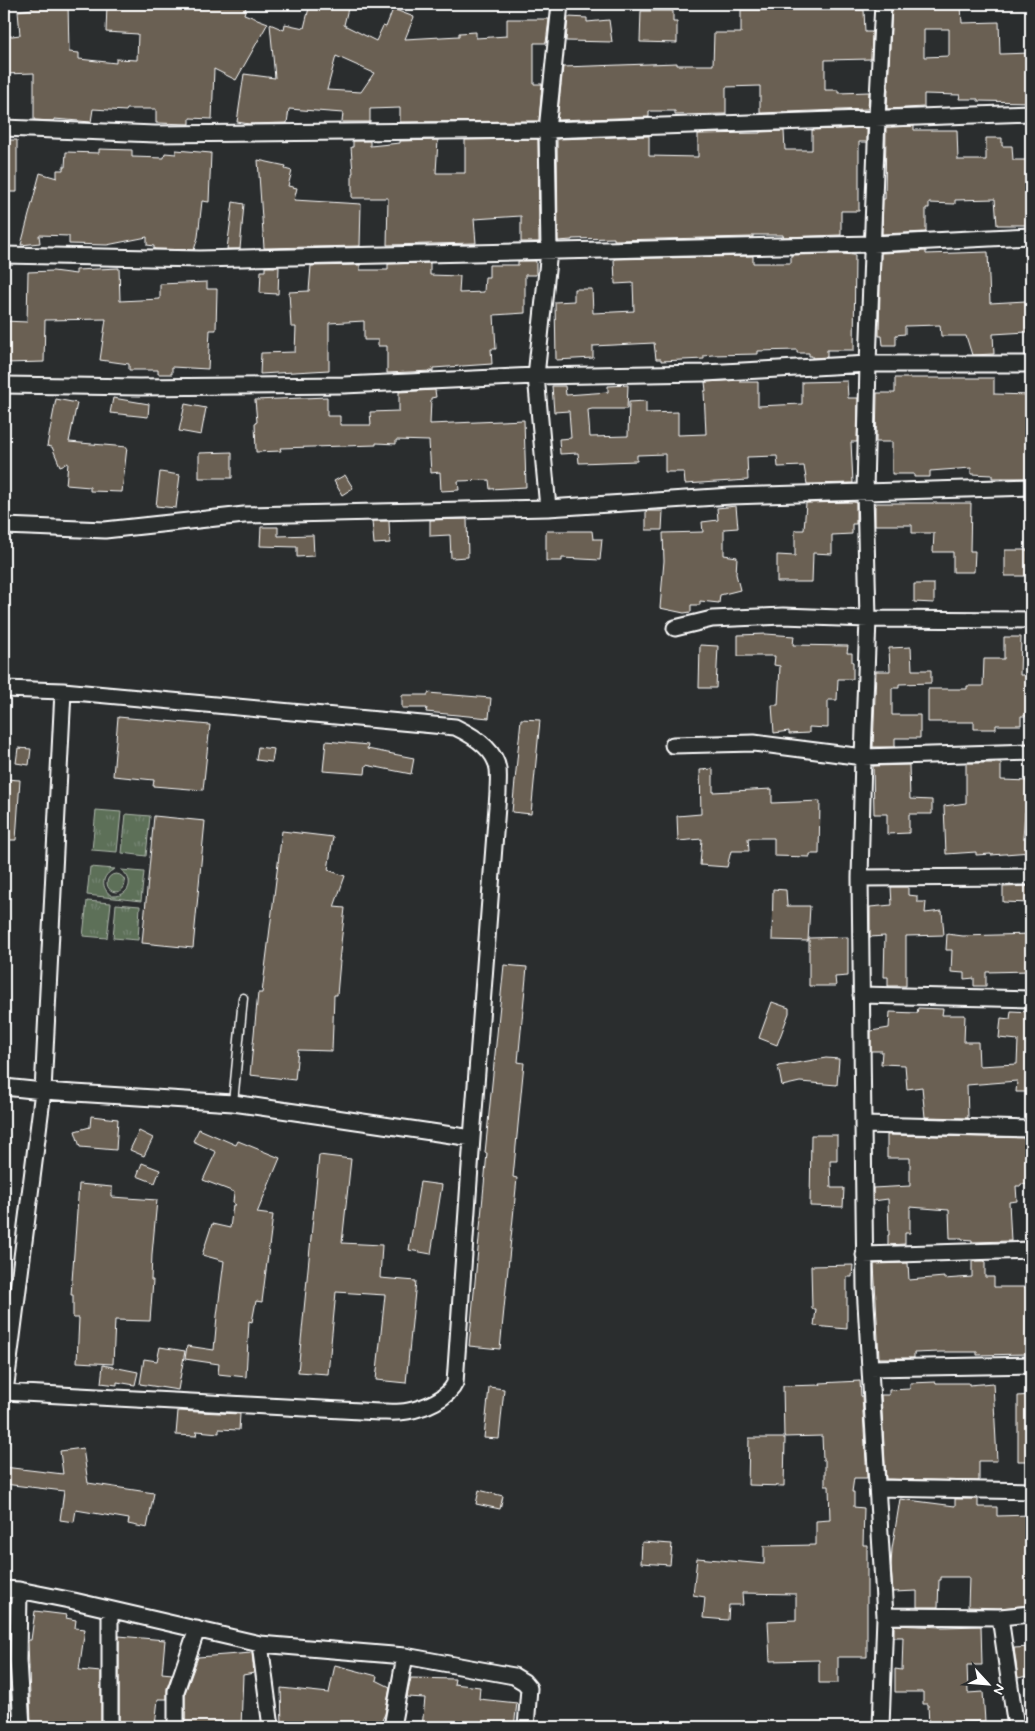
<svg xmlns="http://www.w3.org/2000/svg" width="1035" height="1731" viewBox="0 0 1035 1731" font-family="Mynerve,sans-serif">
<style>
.grass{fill:url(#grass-tufts);stroke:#aeb7ac}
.building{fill:#6b6052;stroke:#fff;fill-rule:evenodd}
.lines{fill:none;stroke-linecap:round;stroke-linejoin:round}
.service-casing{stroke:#fff;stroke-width:11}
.minor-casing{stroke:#fff;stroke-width:19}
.service{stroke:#2a2d2e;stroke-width:8}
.minor{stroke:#2a2d2e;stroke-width:15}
</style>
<defs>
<pattern id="grass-tufts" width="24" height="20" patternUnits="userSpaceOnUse" patternTransform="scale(1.25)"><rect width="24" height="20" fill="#5d6f59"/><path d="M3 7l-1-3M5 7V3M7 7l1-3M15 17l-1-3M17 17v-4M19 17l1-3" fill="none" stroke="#758572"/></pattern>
</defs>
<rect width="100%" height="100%" fill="#2a2d2e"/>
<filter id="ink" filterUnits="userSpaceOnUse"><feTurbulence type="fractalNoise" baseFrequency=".02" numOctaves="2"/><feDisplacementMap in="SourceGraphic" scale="10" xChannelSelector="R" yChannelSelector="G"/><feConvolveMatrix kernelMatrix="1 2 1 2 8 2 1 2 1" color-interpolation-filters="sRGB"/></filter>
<g filter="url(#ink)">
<path class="grass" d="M96 810 121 812 117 852 92 850Z
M126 814 150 816 146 856 122 853Z
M90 867 115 869C101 875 100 888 112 896 129 897 136 880 121 870L144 872 141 901 87 895Z
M107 883a9 9 0 1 1 18 0a9 9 0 1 1-18 0Z
M87 901 111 903 107 938 83 936Z
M116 904 140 906 138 940 113 938Z"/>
<path class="building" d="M32 4H68L69 52 79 53V59L116 63V59L137 60 138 34 106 32 107 4H247L244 14 268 23 236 80 214 69 212 119 190 118V124L156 123V109H127L126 111 93 109 91 122 54 119V121L34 120V73L4 74V37L20 35 18 11 32 9Z
M310 4H349L344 25 376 41 383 26 386 27 393 9 414 17 405 39 459 36V33L476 32V38L507 36V19H549L546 43H534V84H542L539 121 400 122V108L370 109V122H342L343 113 289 109 287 123 249 124 237 122 244 74 275 78 270 24 284 30 285 24 304 28ZM336 56 374 73 361 92 327 90Z
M943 5H961L962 23 999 22 1000 54 1031 53V102L978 101V99H959L960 95 924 94V107L887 109 892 7ZM924 29H949V56L924 57Z
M741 10H864L865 32H872L871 59 825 60V90H838V93L869 92 868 109 760 113V86L726 87V114L675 115V111H649V117L557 120 563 67 677 63V65H713L714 33H741Z
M641 11H673V22H677V43L640 42Z
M568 17 587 18V22L609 20 612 42 566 41Z
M914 126V130H957L958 160H986V138H1002V146H1012L1013 160H1031V225H997L995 199 955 200V204L929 203V208H926V232L882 234 883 199H885L886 127Z
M867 128V142H859V211H841V235L783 237V235H753V237L614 240V238L572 239V240L558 241 557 139 649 136V156L698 157V134L760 133V132L784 131 785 150H812V130Z
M538 139 539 242H521V216L474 219 476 243 387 245 388 198H352V173H353L351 147H353V141H370V146L400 143V141L438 140 436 173H465V140Z
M4 140H17V192H4Z
M99 149 132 150V157L164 158 165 153 176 154V150L211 153 209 202 202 201 198 237 194 250 154 249V246L147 245V237L107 245 69 244V236L39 235 40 243 21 245 40 173 57 178V170H63V167H65L66 152 99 153Z
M258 160 286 166 285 169 292 171 288 186 297 188 294 200 361 204 360 246 264 248Z
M233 202 244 204 240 249H227Z
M926 251V254L988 252 990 303 1026 301 1027 332 993 334 994 354 972 355 966 336H941L940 325 905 326V334L896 335V345H883L882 336H879V330L881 253Z
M841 254 855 255 854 350H827V357L812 358V356H809V353H797V350L758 351V354L712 355 704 356V359L661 361V359H656L654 343 593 346V358L556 360 555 302 574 301V289H592L593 313 634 311 633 283 615 284 614 259 753 256V263H791V255Z
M518 261H536V275H525V313L494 315 496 349H491L492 364 433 368V371L387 373V346H378V340H364V321L329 323V370L260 374 261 353 295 352 296 327H291L289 292 309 291 311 266 360 265V270H388V264L430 263V275L460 276 459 293 484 292 485 277H489V265H518Z
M265 267H279L278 294 260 293 261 271H265Z
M119 268 120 301 160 299V284L207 282V289H217L216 330H210L208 369 172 367V374H158V370H129V364L100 360 106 319 45 320 44 362 4 363V321L27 322 28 272 53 271 76 274V270Z
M895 378H994V394L1031 395V478H992V475L971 474V468L930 471V477H914V474H892V442H876L877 393H895Z
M740 380V382H758V406L802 404V382L847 381 848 398H858L857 442H851L853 483 807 484 804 466 778 467 777 456 747 457 748 480 685 484 684 472H665V454L637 455V461L579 463 578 453 560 454 559 439 571 438 569 411 554 412 552 386H565L566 395 608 392V386L628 385 627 409H592L588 410 590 437 628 436 629 402 646 401V413L678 412V435L706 434 704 391H706L705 382Z
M435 390 436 397 431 398 430 424 524 420 526 487 490 489 489 480 458 481 459 490 441 491 440 472 431 473 429 441 396 440V444L376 443V445L280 448 281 451 256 452 255 423 257 422 255 400 327 397V416H340V425H371L370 412 399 411V392Z
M113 398 149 404 148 417 110 413Z
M56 399 77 403 69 442 127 447 122 492 90 491V487L66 485 68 463 60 466 52 447 47 446Z
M185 404 206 408 201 435 179 431Z
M232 452V478H199V453Z
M160 472 180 475 176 508 156 506Z
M345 475 353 488 342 495 334 481Z
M854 502 856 503V524H852V534L832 535V554L813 553 812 582H777V555L795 556V530H804L806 503Z
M875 503H971L970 551H975L974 572H953V552H933L934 533H912V525H875Z
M736 506 738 528 724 529V555L737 557 736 574 740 590 720 595 719 603 700 601V605H691V612L684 613 660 608 664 561 663 533 703 532 702 522 718 520 717 508Z
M646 511H663L662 530H646Z
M467 519 468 557 451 558 450 535 430 536V520Z
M372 521H389L390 543 374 544Z
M261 527H278V536L313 535 314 556 297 557V547L260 546Z
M546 531H592L593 539H602L600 560 562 558V561H546Z
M1005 550H1031V576H1005Z
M914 584H934V603L914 602Z
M766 634 794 636 793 645 848 646 847 653H852V662H853V679H838L837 700H828V728L809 727V733L789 734V731L774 733 772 705H778L780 666 774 665 775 656H738V635Z
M1004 637H1021L1020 675H1031V716H1021V725H996V729H974V722H928V689H967V686H983L984 659H1004Z
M700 645 718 646 716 688H699Z
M911 647 912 670H931V683L899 684V688H892V715H920V738H895V747H873L876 671H890L889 648Z
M428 693 491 698 489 718 426 712 427 708H402V695H428Z
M118 717 210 725 203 790 153 786 154 780 113 776Z
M521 719 540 720 531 814 512 812Z
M326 741 368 745 367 749 414 758 411 774 366 765 365 774 323 771Z
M258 747 274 749 272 762 256 760Z
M18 748 31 749 29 765 16 763Z
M966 763H1001V780L1031 781V812H1025L1023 838H1031V852L991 855V854L976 855V852L946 854 944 806 966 803Z
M909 765 910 799 932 800V814H909V833L887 834V814H874L873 766Z
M713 769V792L772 789V803L820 801 819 854H810V857L774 856V838H748L749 851H731L727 867 700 865 702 839 678 841 677 816 701 814 700 770Z
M4 779 20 780 16 840H4Z
M154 816 205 821 193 948 142 943Z
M282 831 333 837 328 870 345 876 334 907 345 908 339 961H340L337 995H334L332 1051 298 1050 295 1080 250 1075 258 993H262Z
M1031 886V903L1003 902V887Z
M891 887H908V895L917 896V902H926L925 913 942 911 944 935 906 936V986H888V977H884L885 936 870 937V907L892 905Z
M773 889 786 890 787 906H810L808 941 772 940Z
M947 934 963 936 1031 934V971L986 972V986H974V978L964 979V973L951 972 952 950H946Z
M848 937V976L835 977 836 986H809V938Z
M504 965 527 967 518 1062 524 1063 513 1177 517 1178 500 1349 469 1346 487 1153H485Z
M772 1002 789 1008V1013L777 1045 759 1038Z
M918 1008 943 1009 942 1015H965L964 1042H978L979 1066 1017 1064 1018 1040 999 1038 1001 1018 1010 1019 1011 1011 1031 1012V1092H1016L1017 1081 967 1085 968 1118 925 1117 922 1087 907 1089 905 1065 881 1064 882 1051H871V1031L889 1028 890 1012 917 1013Z
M826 1058 839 1059 837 1085 800 1082 782 1086 778 1066Z
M91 1116 118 1119 116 1150 80 1147 75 1131 90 1127Z
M199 1129 236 1145 238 1141 280 1158 257 1213 273 1215 262 1302 256 1301 252 1322 249 1321 246 1377 218 1374 219 1364 185 1359 187 1346 214 1350 217 1316 224 1261 202 1255 212 1224 230 1228 233 1205H236L233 1203 234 1192 203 1180 216 1152 193 1141Z
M139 1131 153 1138 144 1156 130 1150Z
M811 1135H837V1161H830L831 1188H844L843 1207 810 1206Z
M887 1135 1031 1138V1185L1021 1184V1186H1016L1017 1201 1009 1202 1011 1241 972 1242V1240L962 1239V1238H950L949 1210 910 1207V1233H905V1244L888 1245V1235H889L888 1199 873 1201V1188L910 1186V1158H887Z
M319 1155 351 1159 342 1243 382 1245 380 1278 416 1281 406 1383 376 1380 385 1295 336 1292 328 1374 298 1372Z
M142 1163 160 1170 155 1183 137 1176Z
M420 1182 442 1185 431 1254 409 1250Z
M79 1184 112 1187V1197L157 1200 152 1254 151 1280H153L150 1321 115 1320 113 1364 77 1362 79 1318H73V1295H71Z
M972 1261H985V1277H994V1287H1031V1311H1027L1028 1354 977 1355V1352H940L914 1353V1358H879L874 1264 908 1263 909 1280 944 1277V1279L972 1277Z
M853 1265 852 1277H847V1329L814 1326 816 1309H812L811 1266Z
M160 1347 185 1351 178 1390 140 1384 144 1359 157 1361Z
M103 1365 138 1372 135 1385 117 1382V1385L101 1383Z
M860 1381 861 1396H862L867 1478H854L852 1492H854V1507L864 1508 863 1545H867V1657H838V1683H819V1660L770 1661 768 1621 796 1620V1594L742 1593 743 1605H729L728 1620 703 1618 705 1597 693 1595 697 1558 764 1564V1546L816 1545V1521L830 1520 829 1486H825V1460H823L822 1436 784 1437 783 1386 821 1385 820 1383Z
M936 1382V1383H969V1385L993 1383 997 1461H979V1481L886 1479 881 1395H889V1390L910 1389V1383Z
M489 1387 504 1389 499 1439 484 1438Z
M1031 1395V1461H1018V1396Z
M178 1411 240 1414 239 1430 219 1429V1433L197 1431 196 1436 176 1435Z
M749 1438H785L784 1486 748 1485Z
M83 1448 88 1483 154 1493 147 1528 128 1524 129 1519 76 1510 74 1522 60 1520 64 1491 4 1484V1467L63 1474 60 1451Z
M479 1490 503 1496 500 1509 476 1504Z
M900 1499 955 1506V1499H978V1507H997V1516L1031 1515V1605L1000 1608 968 1607 969 1577H941V1580H939L938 1607H917V1591L893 1592 891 1566 892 1549Z
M642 1542 672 1544 670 1565 641 1563Z
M35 1611 67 1615 66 1618 76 1620 75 1628 85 1629 79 1670 101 1672V1725H92V1727H54L31 1724 28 1642V1640H31Z
M894 1625 943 1627 981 1626 982 1665H967L968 1693 983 1692 985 1721 948 1723V1727H929L928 1704H923V1692H895V1669L902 1670 903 1637H894Z
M119 1636 165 1640 162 1673 172 1674 167 1688V1699H158L155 1726H119Z
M1031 1647V1675L1018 1678 1014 1648Z
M252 1653 254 1673 243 1675 241 1727H185V1693L198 1657Z
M335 1665 377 1676 376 1680 390 1687 385 1714 379 1726 369 1723V1727H282L281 1688 329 1693Z
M411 1678 455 1679 454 1684 480 1687 479 1699 517 1703 514 1727H422L425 1698 407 1697Z
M4 1690H10L12 1723 4 1722Z"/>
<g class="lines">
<g class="service-casing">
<path id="service" d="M233 1103 243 998"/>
</g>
<g class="minor-casing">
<path id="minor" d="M883 4 877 117 868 364 865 491 868 619 863 757 1031 752
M4 128 155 134 547 130 1031 113
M4 255 200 259 873 244 1031 236
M4 385 139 387 344 385 536 376 705 373 868 364H1031
M548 508 536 376 549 251 547 130 560 4
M4 526 105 530 244 515 548 508 731 496 1031 487
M675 628 712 619 783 616 868 619 1031 620
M4 689 63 691 455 727C472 735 495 749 498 769 499 777 498 785 498 793L472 1138 233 1103 43 1091 5 1392
M673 745 754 743 863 757 860 878 865 1287 885 1616 881 1727
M860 878 1031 877
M861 995 1031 999
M4 1087 43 1091 63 691
M863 1125 1031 1129
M864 1255 1031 1250
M870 1368 1031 1365
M4 1392 379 1412C388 1412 399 1413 408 1411 424 1408 448 1399 455 1383L472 1138
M877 1488 1031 1491
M4 1589 19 1590 74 1601 260 1644 405 1656 514 1676 524 1682 529 1688 526 1727
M19 1590 18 1660 22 1727
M885 1616 1000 1617 1031 1614
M1000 1617 1016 1727
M260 1644 271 1727
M110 1727V1610
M176 1727V1691L197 1629
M392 1727 405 1656"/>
</g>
<use href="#service" class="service"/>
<use href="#minor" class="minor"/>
</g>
</g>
<rect width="1035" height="1731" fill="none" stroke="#2a2d2e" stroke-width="20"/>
<rect x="10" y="10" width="1015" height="1711" fill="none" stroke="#fff" stroke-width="2" filter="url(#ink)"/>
<g transform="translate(988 1684) rotate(116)" stroke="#2a2d2e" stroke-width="4" paint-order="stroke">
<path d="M0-4L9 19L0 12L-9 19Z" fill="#ffffff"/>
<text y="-8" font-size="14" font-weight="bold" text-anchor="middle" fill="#ffffff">N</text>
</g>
</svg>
